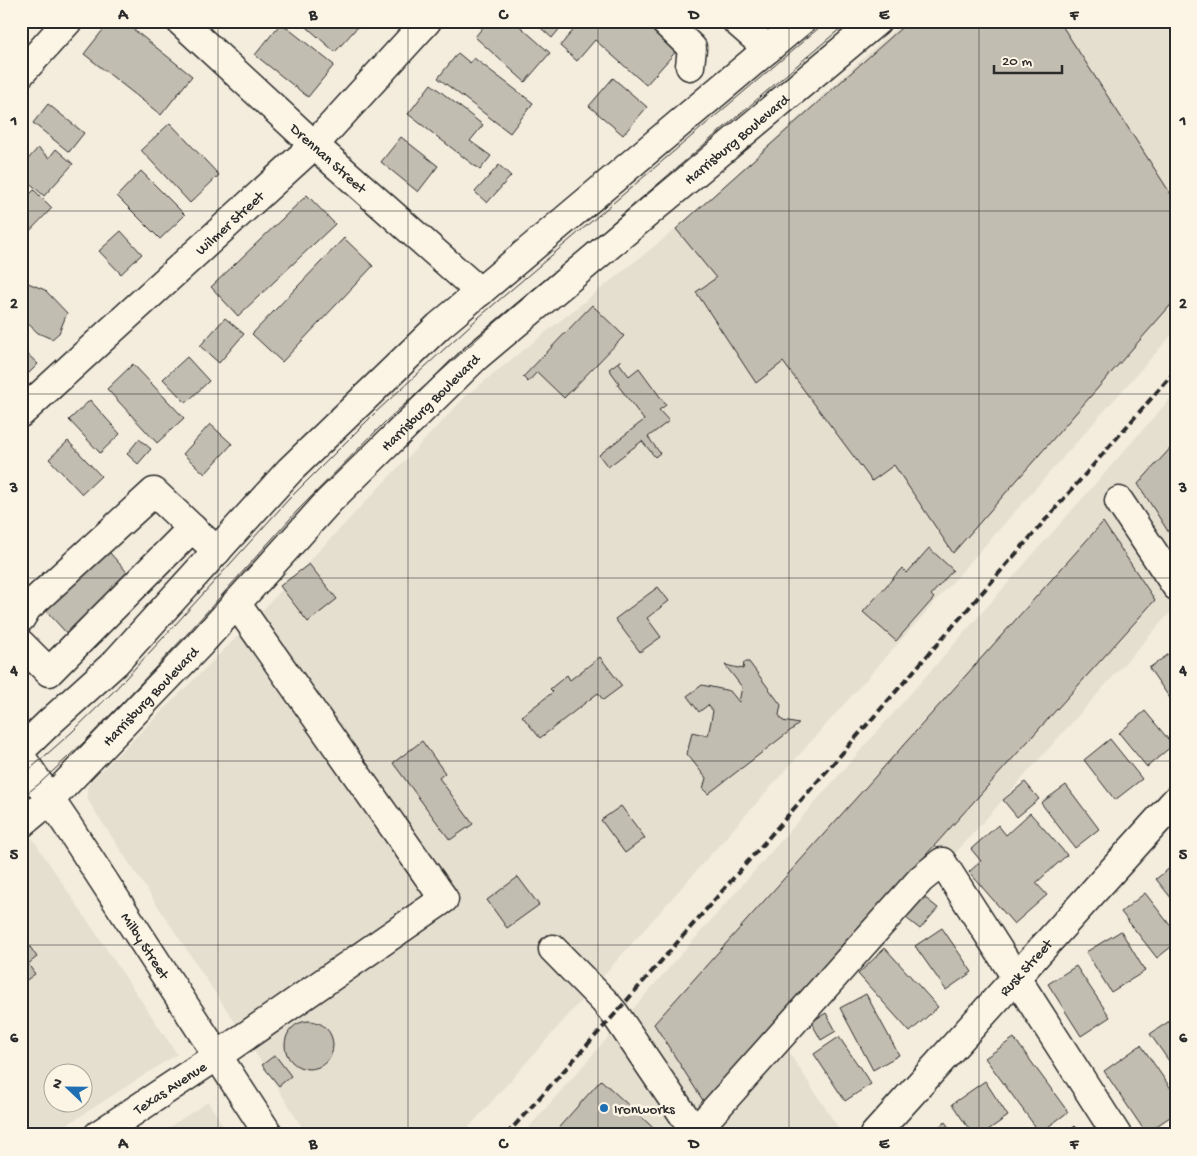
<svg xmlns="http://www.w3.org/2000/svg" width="1197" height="1156" viewBox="0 0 1197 1156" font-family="'Gochi Hand',sans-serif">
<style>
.built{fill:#e5dfd0;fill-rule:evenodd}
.building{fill:#c2bdb1;stroke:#2b2b2b}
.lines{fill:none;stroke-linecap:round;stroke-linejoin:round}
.minor-casing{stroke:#2b2b2b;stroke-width:31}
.major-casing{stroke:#2b2b2b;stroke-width:31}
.minor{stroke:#fcf5e5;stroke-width:28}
.major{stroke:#fcf5e5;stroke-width:28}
.tram{stroke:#2b2b2b;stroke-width:1}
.rail{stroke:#2b2b2b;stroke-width:4;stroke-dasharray:8 4;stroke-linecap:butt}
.grid{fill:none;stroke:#2b2b2b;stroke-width:1;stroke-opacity:0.55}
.poi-dot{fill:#1f6fb2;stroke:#fcf5e5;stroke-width:2}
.labels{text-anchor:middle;stroke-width:5;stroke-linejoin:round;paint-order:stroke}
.street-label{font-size:15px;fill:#2b2b2b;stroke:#fcf5e5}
.poi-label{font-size:15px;fill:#2b2b2b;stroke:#fcf5e5;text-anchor:start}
.neatline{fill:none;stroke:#2b2b2b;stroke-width:2}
.grid-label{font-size:16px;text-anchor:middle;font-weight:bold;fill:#2b2b2b}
</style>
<rect width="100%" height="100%" fill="#f4edde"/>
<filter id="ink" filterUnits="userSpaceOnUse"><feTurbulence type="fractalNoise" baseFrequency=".02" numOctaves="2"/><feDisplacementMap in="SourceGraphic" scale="10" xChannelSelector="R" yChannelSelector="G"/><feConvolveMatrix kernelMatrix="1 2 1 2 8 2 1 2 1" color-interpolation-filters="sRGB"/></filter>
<g filter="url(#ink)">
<path class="built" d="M904 21H1176V330L462 1135H307L262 1063 94 810 88 800 87 794V788L90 782 236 638 468 394 676 229Z
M1176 392V606L784 1045 843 1135H522Z
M28 832 177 1054 51 1135H21V836ZM52 1074H82V1104H52Z
M208 1102 229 1135H157Z"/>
<path class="building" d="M110 21H123L192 76 161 115 84 54Z
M300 21H359L361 23 335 52Z
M488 21H514L550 53 525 82 475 37Z
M533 21H566L552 38Z
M581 21H651L680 47 646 85 595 40 577 61 560 46Z
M909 21H1059L1176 202V299L953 553 894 465 872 481 783 362 756 383 696 292 716 278 676 229Z
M281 23 334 65 308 97 255 55Z
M458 53 470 63 474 58 533 103 510 133 438 78Z
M613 78 647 107 623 135 589 106Z
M431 84 483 125 470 141 491 156 480 170 408 114Z
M48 104 84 133 69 152 33 123Z
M170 123 219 175 190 203 141 150Z
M401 137 438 166 418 192 381 162Z
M38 148 49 158 56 149 73 164 44 196 21 175V167Z
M499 165 511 176 487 203 475 192Z
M141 171 185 215 160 239 117 196Z
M34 190 52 208 21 240V193L28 196Z
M307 195 335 224 238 316 211 287Z
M121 231 142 254 121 274 99 251Z
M344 238 373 266 282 362 252 334Z
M21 280 45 290 67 313 59 333 52 339 38 333 21 317Z
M592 305 624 336 564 398 537 372 528 382 523 377Z
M225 318 244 334 219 363 200 346Z
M21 348 38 364 21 381Z
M187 357 209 381 186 403 163 379Z
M621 360V361L619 363 629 376 639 368 666 405 659 410 669 421 648 437 660 453 655 457 642 441 608 467 599 455 644 420 617 384 619 383 609 369Z
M133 364 184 418 157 443 107 389Z
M90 400 120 434 100 453 69 420Z
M210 424 232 444 205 474 183 454Z
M139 439 151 449 138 464 127 454Z
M68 441 101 476 82 494 49 459Z
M1176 442V544L1138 484Z
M1103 522 1155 600 704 1102 654 1024Z
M103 545 133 579 70 637 40 604Z
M929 548 953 570 931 595 934 598 896 641 863 612 902 568 907 573Z
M309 564 337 599 308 622 280 586Z
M658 587 669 601 647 618 661 637 640 652 615 619Z
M1176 649V707L1149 668Z
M600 657 622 686 603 700 598 693 540 738 522 716 553 692 550 689 567 675 570 680Z
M744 662H749L781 705 779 715 783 721 799 724 708 794 703 789 706 778 687 754 692 732 708 736 713 711 708 705 699 712 687 696 702 685 730 691 739 702 742 687 725 665 743 669Z
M1145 711 1173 745 1147 767 1119 733Z
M1110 739 1142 779 1115 800 1084 760Z
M422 741 445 773 439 778 473 824 450 840 393 763Z
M1025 782 1039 799 1017 817 1003 800Z
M1066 785 1099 829 1075 848 1041 803Z
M621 806 645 838 625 853 601 820Z
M1030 813 1067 855 1036 883 1047 895 1014 924 969 872 981 861 971 849 998 825 1006 835Z
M1176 863V904L1156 879Z
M518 877 539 905 507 928 487 900Z
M1145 893 1176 933V943L1157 958 1121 912Z
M924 897 938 908 920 929 906 918Z
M942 928 972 972 946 990 915 946Z
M1121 931 1145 971 1111 992 1086 952Z
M21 934 37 957 28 964 35 974 21 984Z
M885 948 938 1007 910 1032 858 974Z
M1076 966 1110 1017 1081 1036 1048 984Z
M866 994 899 1055 873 1070 840 1008Z
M826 1013 836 1031 821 1040 811 1022Z
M1174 1018 1176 1021V1071L1150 1034Z
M285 1045a24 24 0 1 1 48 0a24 24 0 1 1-48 0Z
M839 1037 871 1084 845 1101 814 1054Z
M1014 1038 1068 1112 1040 1133 985 1058Z
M1141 1045 1176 1096V1113L1146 1133 1104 1071Z
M275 1055 291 1076 279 1086 262 1065Z
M601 1080 661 1135H552Z
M985 1081 1008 1116 981 1135H973L952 1104Z
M945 1122 954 1135H928Z
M1075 1126 1082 1135H1064Z"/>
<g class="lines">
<g class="minor-casing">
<g id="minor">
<path id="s1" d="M180 21 314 145 480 292"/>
<path d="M664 21 692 48 690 66"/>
<path d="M736 21 768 49"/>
<path d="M21 73 68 21"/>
<path id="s2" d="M21 413 314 145 427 21"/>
<path d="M1119 501 1176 586"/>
<path d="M21 618 27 608 154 492 192 528"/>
<path d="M21 644 49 672 192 528 217 551"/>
<path id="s3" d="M21 757 68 826 269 1135"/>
<path d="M553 949 605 1002 615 1014 697 1135"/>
<path d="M695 1132 921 879 942 862 1117 1135"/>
<path id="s4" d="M98 1135 217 1056 444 899 236 603"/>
<path id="s5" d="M874 1135 1176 800"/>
</g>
</g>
<g class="major-casing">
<g id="major">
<path d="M21 750 51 721 115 663 290 470 439 326 801 21"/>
<path id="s6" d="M21 824 50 800 199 645 329 501 477 356 877 21"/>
</g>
</g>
<use href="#minor" class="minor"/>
<use href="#major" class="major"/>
<path class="tram" d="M21 777 72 732 112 693 174 626 288 500 376 412 478 318 827 21
M21 798 39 784 83 743 122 703 187 634 298 510 385 422 488 329 849 21"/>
<path class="rail" d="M506 1135 615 1014 1176 370"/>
</g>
</g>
<path class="grid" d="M218 21V1135M408 21V1135M598 21V1135M789 21V1135M979 21V1135M21 211H1176M21 394H1176M21 578H1176M21 761H1176M21 945H1176"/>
<circle class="poi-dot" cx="604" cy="1108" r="5"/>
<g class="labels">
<g class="street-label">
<text dy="5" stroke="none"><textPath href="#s6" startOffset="992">Harrisburg Boulevard</textPath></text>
<text dy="5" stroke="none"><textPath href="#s1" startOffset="202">Drennan Street</textPath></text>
<text dy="5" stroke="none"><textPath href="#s2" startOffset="282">Wilmer Street</textPath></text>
<text dy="5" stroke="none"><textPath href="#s6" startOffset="588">Harrisburg Boulevard</textPath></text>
<text dy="5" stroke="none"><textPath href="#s6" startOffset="182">Harrisburg Boulevard</textPath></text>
<text dy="5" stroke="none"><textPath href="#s3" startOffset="226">Milby Street</textPath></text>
<text dy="5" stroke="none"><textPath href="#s5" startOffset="226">Rusk Street</textPath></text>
<text dy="5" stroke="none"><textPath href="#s4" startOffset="86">Texas Avenue</textPath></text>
</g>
<g class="poi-label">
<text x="614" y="1113">Ironworks</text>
</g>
</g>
<rect width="1197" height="1156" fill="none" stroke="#fcf5e5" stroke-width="55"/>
<g transform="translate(68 1088) rotate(292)"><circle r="24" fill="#fcf5e5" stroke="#a8a49b"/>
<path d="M0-4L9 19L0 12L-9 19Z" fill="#1f6fb2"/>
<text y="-8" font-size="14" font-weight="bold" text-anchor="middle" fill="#2b2b2b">N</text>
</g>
<path d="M994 65v8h68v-8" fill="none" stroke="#2b2b2b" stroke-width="2.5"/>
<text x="1002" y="65" font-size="15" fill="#2b2b2b" stroke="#fcf5e5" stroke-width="4" paint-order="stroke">20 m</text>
<rect x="28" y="28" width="1142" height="1100" class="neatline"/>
<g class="grid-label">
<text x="123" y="19">A</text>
<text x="313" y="19">B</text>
<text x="503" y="19">C</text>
<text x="694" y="19">D</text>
<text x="884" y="19">E</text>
<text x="1074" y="19">F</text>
<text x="14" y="125">1</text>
<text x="1183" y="125">1</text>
<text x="14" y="308">2</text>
<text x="1183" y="308">2</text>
<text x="14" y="492">3</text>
<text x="1183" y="492">3</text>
<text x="14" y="675">4</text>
<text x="1183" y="675">4</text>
<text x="14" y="859">5</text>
<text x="1183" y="859">5</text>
<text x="14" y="1042">6</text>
<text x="1183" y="1042">6</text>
<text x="123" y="1148">A</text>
<text x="313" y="1148">B</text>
<text x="503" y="1148">C</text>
<text x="694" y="1148">D</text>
<text x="884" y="1148">E</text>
<text x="1074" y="1148">F</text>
</g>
</svg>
